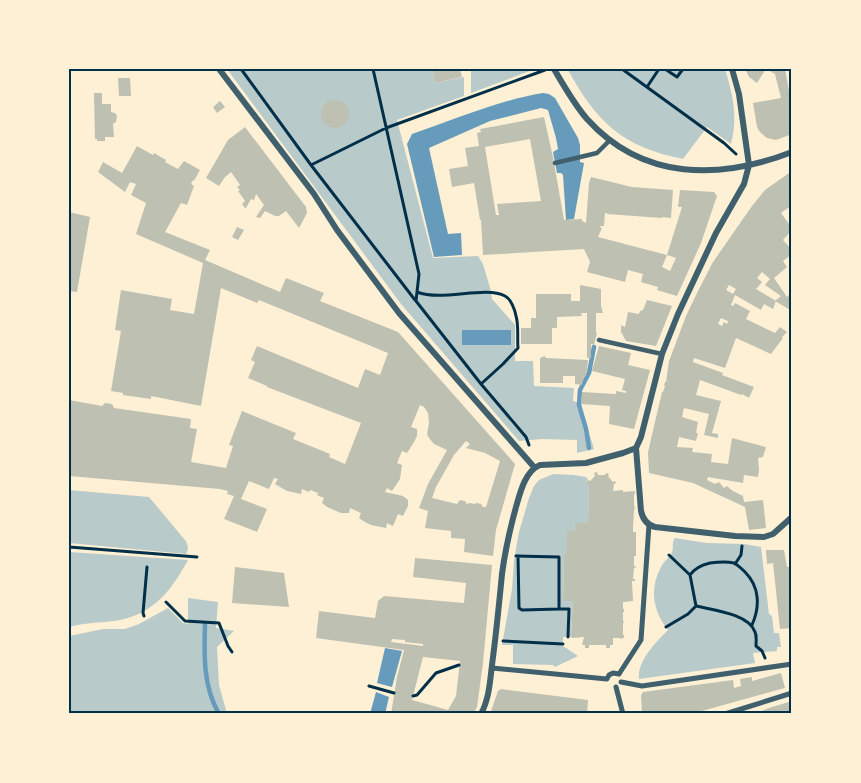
<svg xmlns="http://www.w3.org/2000/svg" width="861" height="783" viewBox="0 0 861 783" font-family="Lato,sans-serif">
<style>
.green{fill:#b9caca}
.water{fill:#669bbc}
.lines{fill:none;stroke-linecap:round;stroke-linejoin:round}
.stream{stroke:#669bbc;stroke-width:4.5}
.building{fill:#bec0b2;fill-rule:evenodd}
.path{stroke:#003049;stroke-width:3}
.service{stroke:#3f606c;stroke-width:4.5}
.pedestrian{stroke:#3f606c;stroke-width:5}
.minor{stroke:#3f606c;stroke-width:6}
.neatline{fill:none;stroke:#003049;stroke-width:2}
</style>
<rect width="100%" height="100%" fill="#fdf0d5"/>
<path class="green" d="M227 69H432L435 83 464 77V96L397 120 433 258 478 256 483 264 491 291 492 299 515 325V361H533L534 386 574 388 573 401 580 403 594 449 577 453V440L542 439 519 441 401 304Z
M471 69H535L471 93Z
M569 69H725C733 95 738 117 731 144L707 127 683 159C623 147 597 123 568 70Z
M553 474 574 475 586 477 588 480 586 482 589 484 588 523H575L574 531H567V554H564L563 601H573L571 637H563V646L578 656 555 667 553 665 513 664V645H502L512 589 514 560 519 532 529 498 534 486 539 480Z
M69 490 149 497 185 540C188 545 189 549 186 554L69 543Z
M675 538 706 543 744 544 761 547 769 614 772 616 774 633H779L781 647H777V651L753 653 755 663 639 679C637 661 656 642 668 630 653 611 649 589 661 567 663 562 670 557 672 552 674 547 671 544 675 538Z
M69 552 188 560C172 589 155 613 120 620 103 623 86 622 69 627Z
M188 598 218 602 216 628 234 631 217 647 219 685 227 714H69V636L103 629H125L139 624 168 608 183 623 188 624Z"/>
<path class="water" d="M543 93 549 94 555 98 578 138 580 145V162L584 163 574 219 566 220 563 175 561 173H557L553 152 558 149 556 138 548 110 541 108 490 121 429 148 448 234 461 233 462 255 434 257 407 144 412 134C454 120 499 100 543 93Z
M462 330H511V345H462Z
M385 648 402 651 392 687 377 683Z
M376 692 389 697 385 714H370Z"/>
<g class="lines">
<path class="stream" d="M589 448 586 429 579 405 580 390 589 373 594 347
M205 624C204 656 203 686 219 714"/>
</g>
<path class="building" d="M432 69H460L462 77 435 83Z
M745 69H766L757 83 749 77Z
M766 69H785L789 91 792 90V134L776 140 767 138 760 132 757 127 753 103 781 98 775 74Z
M118 78H130L131 96H119Z
M94 93H102V104H111V112L115 113 117 116 116 122 113 124 114 137H105V141H97V139H95Z
M321 114a14 14 0 1 1 28 0a14 14 0 1 1-28 0Z
M220 101 225 107 217 113 213 107Z
M544 117 553 157 564 220 582 219V221L586 223 589 183 591 177 632 187 673 190 671 218 662 217V218L607 214V213H605L604 226H600V227L602 228 598 237 667 255 662 267 670 271 676 258 667 255 682 207H678L680 190 714 192 717 196 701 243 677 296 657 290 658 287 641 282 643 274 628 270 625 282 587 272 590 262 584 249 483 255 481 220H480L474 183 452 187 449 169 468 166 465 148 479 146 477 133 481 132 480 129ZM530 139 541 201 497 204 499 215H496L485 147Z
M245 127 306 207 307 213 299 228 286 211 279 216H275L265 211 260 218 256 217 264 205 256 194 254 200 251 199 246 208H245L242 204 245 201 238 191 240 190 237 187 240 185 231 172 225 177 219 186 206 178 228 140Z
M137 146 153 155 154 153 166 160 165 162 178 169 184 161 200 170 194 181 193 180 191 184 194 186 187 205 181 203 165 232 210 250 205 260 280 292 286 278 324 293 320 301 398 332 515 464 496 530 493 556 464 552 465 539 451 538V531L425 528 428 511 419 508 428 484 447 450 434 444 429 438 427 434 429 423 428 413 424 407 420 405 411 427 417 429V436L414 442 407 453 402 451 397 463 402 465 400 479 392 491 387 488 385 492 403 496 408 500V506L403 516 398 514 393 526 387 523 386 528 371 525 365 522 359 518 361 513 350 508 349 513H341L327 507 322 503 324 498 317 495 318 493 310 490 309 492 302 489 301 494 287 491 275 484 278 479 274 478 269 489 249 481 241 499 267 509 257 532 224 519 234 496 227 494 228 491 220 489 69 476V400L102 406 105 403 112 404 114 408 191 419 190 428 197 429 191 462 226 468 233 446 229 445 242 411 296 433 293 439 330 454 329 457 345 464 361 423 267 387V386L248 378 255 362 251 360 257 346 358 388 365 369 380 375 388 353 259 300 257 303 221 288 201 406 151 396V399L123 395V393L111 391 121 331 115 330 121 290 172 299 170 310 194 314 203 263 136 234 146 203 131 195 136 184 130 182 125 192 98 172 103 162 122 173ZM466 441 470 444 466 448 485 453 500 461 486 507H483L481 504 477 503 474 504 470 503 467 504 465 501 460 500 457 504 432 498 436 487 454 455Z
M792 171V205L781 213 792 228V230L783 240 792 250V254L783 261 787 267 774 278 787 297 792 292V311L775 301 781 296 765 285 770 279 762 272 757 278 762 282 756 289 776 301 773 309 764 304 761 310 735 295 731 305 733 306 735 303 750 311 746 319 775 333 780 327 787 332 782 337 783 338 771 354 736 338 725 368 694 358 693 362 723 373 722 375 754 387 749 398 742 394 741 395 700 380 696 395 721 401 712 433 718 434V438L704 435 709 414 684 408 682 417 698 422 696 433H698L696 441 679 437 677 447 693 448 692 452 712 454 711 462 728 464 732 438 766 447 763 457 758 458 759 470 758 477 744 475 743 483 708 477 707 480 715 484 719 482 724 488 727 486 733 491 743 496 744 502 763 500 766 528 749 530 745 507 693 483 649 473 648 452 662 392H663L665 386 664 385 665 382H666L669 361 686 316 697 293 713 262 752 206 765 190ZM729 285 736 289 733 294 726 290ZM721 318 728 321 727 324 724 322 722 326 718 324Z
M69 212 90 217 77 292 69 291Z
M237 227 244 230 238 240 232 237Z
M580 285 601 289V306L603 313H596V333H597L594 345 591 344V358H587V313H581L582 316 557 317V328H552V344H521V328H531V318H536V294H571V301H580Z
M647 300 672 306 656 346 626 341 621 332V325L625 327 628 312 639 314 640 311 643 310Z
M599 346 631 353 628 365 650 370 634 429 609 424 610 406 581 404 582 392 616 394V391L626 393V391L622 390 625 379 592 371Z
M545 356 546 358 588 360 586 376H584L582 385 575 384V376H563V383H540V358Z
M597 472 598 475H605L606 473 609 474 608 476 613 482 615 481 616 483 614 484 613 491 623 490V492L634 491 635 492V494H634V506L635 508 634 510 633 528V532H636V556H634V566H636L635 568H634L633 579H635V581H632L633 601 623 602V609H624V612H623V620L624 623H623V635H624V638L620 639V638H613V645H610V648H606V645H589V648H585V645H582L584 637 573 638 571 637 573 601H563L564 554H567V531H574L575 523H588L589 484 586 483 588 480 590 481 595 476 594 473Z
M766 550H784L787 567H792V628L780 629 773 563 767 564Z
M415 558 492 565 483 663 477 707 473 714H391L397 677 404 650 316 638 319 611 375 618 378 601 384 596 464 603 466 583 413 577ZM392 639 405 640V642L423 644V646L391 642ZM423 657 460 661 456 696 448 710 412 700Z
M235 567 284 573 289 607 232 603Z
M781 673 785 688 691 714H642L641 695 643 692 733 680 734 688 741 686 740 679 752 677V681Z
M501 689 588 700 587 714H514V713L502 711V714H490L498 691Z
M792 701V714H754L769 708Z"/>
<g class="lines">
<path class="path" d="M241 69 311 165 415 300
M373 69 419 274 416 301 481 384 526 437 529 445
M622 69 724 143 736 154
M665 69 677 77 683 69
M647 87 659 69
M311 165 386 128 545 70
M417 292C443 302 485 285 505 296 511 299 515 310 516 316 519 326 517 338 518 348L503 364 481 384
M69 547 197 557
M669 555 690 575 696 606C713 610 749 614 755 632 757 636 756 641 756 646L762 651 765 658
M516 556 559 557V609H569L568 637
M518 556 519 608 522 610 559 609
M735 564 741 555 742 546
M690 575C695 568 701 565 710 563 717 562 726 561 734 563 738 565 742 569 745 572 760 587 760 607 752 625
M166 602 185 621 219 623 228 646 232 652
M144 616 143 613 147 567
M666 627 688 614 696 606
M503 641 563 644
M369 686 394 693
M413 696 417 695 436 673 459 665"/>
<path class="service" d="M555 163 597 153 610 140
M599 340 662 354"/>
<path class="pedestrian" d="M492 668 607 679 609 675 613 673 619 674
M619 674 641 640 649 525
M621 682 642 686 792 664
M616 687 623 714
M725 714 792 693"/>
<path class="minor" d="M219 69 314 194 337 230 399 313 534 467
M554 69C564 86 574 104 587 119 643 181 720 180 792 152
M732 69 739 94 749 165 744 184 716 233 678 314 662 354 641 437 636 448 641 511C643 520 647 525 655 527L735 536 764 537 773 534 792 517
M481 714C489 699 490 682 492 665 496 635 499 605 502 574 505 551 510 529 516 507 520 493 525 471 540 465L586 463 623 453 636 448"/>
</g>
<rect width="861" height="783" fill="none" stroke="#fdf0d5" stroke-width="141"/>
<rect x="70" y="70" width="720" height="642" class="neatline"/>
</svg>
